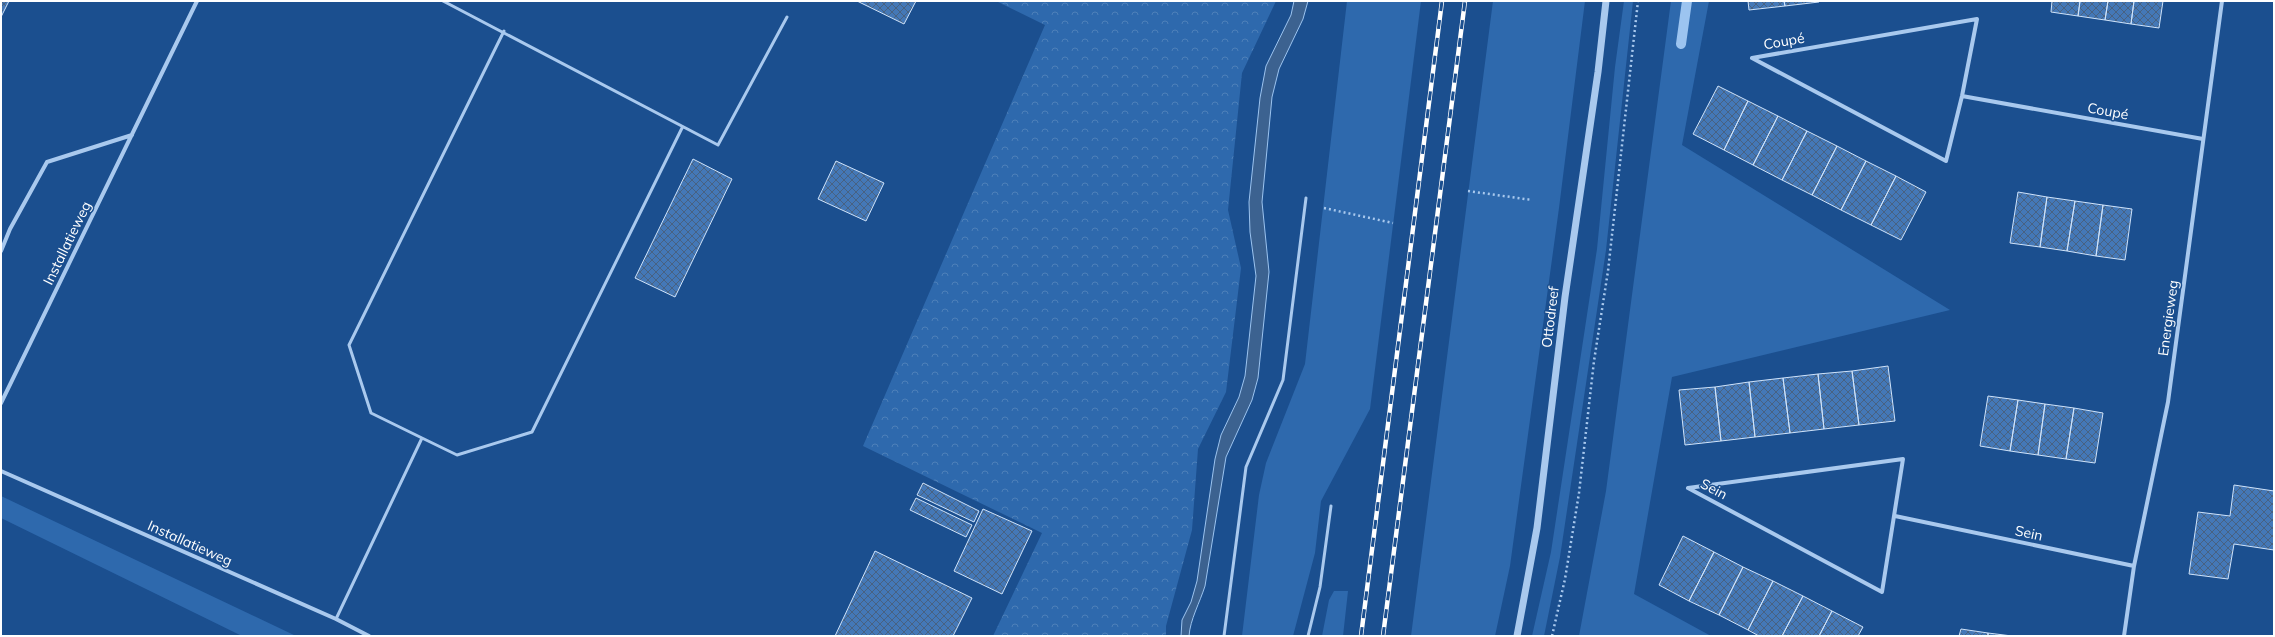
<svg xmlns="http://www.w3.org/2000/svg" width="2275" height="637" viewBox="0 0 2275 637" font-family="Mulish,sans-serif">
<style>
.green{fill:#2e69ad}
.forest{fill:url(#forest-crowns)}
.water{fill:#3c6290;stroke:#9cc4f0}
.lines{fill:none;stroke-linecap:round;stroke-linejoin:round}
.stream{stroke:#9cc4f0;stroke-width:10}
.building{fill:url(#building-cross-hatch);stroke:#cfe3fa}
.path{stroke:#a9c9ee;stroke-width:2.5;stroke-dasharray:2 3;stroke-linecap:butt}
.service{stroke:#a9c9ee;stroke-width:3}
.minor{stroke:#a9c9ee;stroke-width:4}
.tertiary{stroke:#a9c9ee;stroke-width:7}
.rail-casing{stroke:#fff;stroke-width:4.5}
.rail{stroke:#1b4f8f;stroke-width:3;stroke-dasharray:9;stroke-linecap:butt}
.labels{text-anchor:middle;stroke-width:3;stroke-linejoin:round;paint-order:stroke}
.street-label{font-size:14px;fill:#fff;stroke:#1b4f8f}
</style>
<defs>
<pattern id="forest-crowns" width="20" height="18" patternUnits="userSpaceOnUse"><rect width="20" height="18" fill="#2e69ad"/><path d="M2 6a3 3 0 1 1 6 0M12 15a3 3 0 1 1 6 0" fill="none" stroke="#4d80b9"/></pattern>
<pattern id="building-cross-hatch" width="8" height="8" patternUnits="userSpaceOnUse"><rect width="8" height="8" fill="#4478b7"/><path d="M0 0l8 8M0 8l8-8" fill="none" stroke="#486282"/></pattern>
</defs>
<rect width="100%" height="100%" fill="#1b4f8f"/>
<path class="green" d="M1347 1H1421L1370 409 1321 501 1315 553 1293 636H1242L1259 495 1266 463 1305 364Z
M1493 1H1585L1559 208 1510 566 1495 636H1411Z
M1624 1H1633L1606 250 1560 557 1544 636H1532L1551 552 1597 249 1615 67Z
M1671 1H1709L1682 145 1950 310 1672 377 1634 594 1711 636H1579L1606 491Z
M1 496 296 636H242L1 518Z
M1334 591H1348L1343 636H1322L1329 600Z"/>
<path class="forest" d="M996 1H1276L1242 73 1228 210 1241 268 1226 392 1198 449 1192 530 1166 626V636H993L1042 533 863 446 1045 25Z"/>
<path class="water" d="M1294 1H1308L1303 19 1279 69 1272 97 1262 202 1269 272 1258 378 1252 400 1226 457 1205 586C1200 602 1190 620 1189 636H1181L1182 620 1191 602 1197 581 1215 459 1221 435 1239 397 1245 376 1256 276 1250 232 1249 202 1260 98 1266 66 1291 15Z"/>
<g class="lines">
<path class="stream" d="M1681 44 1687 1"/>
</g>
<path class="building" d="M1 1H9L1 17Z
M857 1H916L904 24Z
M1748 1H1784L1785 6 1749 10Z
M1784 1H1819V2L1785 6Z
M2052 1H2080L2078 16 2051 12Z
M2080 1H2108L2105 20 2078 16Z
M2108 1H2134L2131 24 2105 20Z
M2134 1H2163L2159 28 2131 24Z
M1718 86 1748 101 1724 150 1693 134Z
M1748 101 1778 116 1753 165 1724 150Z
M1778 116 1807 131 1782 180 1753 165Z
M1807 131 1837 146 1812 195 1782 180Z
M1837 146 1866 161 1841 210 1812 195Z
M693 159 732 179 675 297 635 278Z
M836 161 884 183 866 221 818 199Z
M1866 161 1896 176 1871 225 1841 210Z
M1896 176 1926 192 1901 240 1871 225Z
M2018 192 2047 197 2040 247 2010 243Z
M2047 197 2075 201 2067 251 2040 247Z
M2075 201 2103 205 2096 256 2067 251Z
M2103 205 2132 209 2125 260 2096 256Z
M1888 366 1895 421 1859 425 1852 371Z
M1852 371 1859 425 1824 429 1818 374Z
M1818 374 1824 429 1790 433 1783 378Z
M1783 378 1790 433 1755 437 1749 382Z
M1749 382 1755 437 1721 441 1715 387Z
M1715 387 1721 441 1685 445 1679 390Z
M1988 396 2018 400 2010 451 1980 446Z
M2018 400 2045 404 2038 455 2010 451Z
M2045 404 2074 408 2066 459 2038 455Z
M2074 408 2103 413 2095 463 2066 459Z
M923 483 979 511 974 522 917 495Z
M2234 485 2274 491V550L2234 544 2228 579 2189 574 2198 512 2230 516Z
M916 498 972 525 966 537 910 510Z
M983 509 1032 531 1002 594 954 571Z
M1683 536 1714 552 1689 601 1659 585Z
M875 551 972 598 953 636H835Z
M1714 552 1743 567 1719 615 1689 601Z
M1743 567 1773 581 1748 630 1719 615Z
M1773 581 1803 596 1782 636H1759L1748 630Z
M1803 596 1832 611 1819 636H1782Z
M1832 611 1863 627 1858 636H1819Z
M1961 629 1988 633V636H1959Z
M1988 633 2012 636H1988Z"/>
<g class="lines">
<path class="path" d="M1468 191 1532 200
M1324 208 1393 223
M1552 636 1565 579 1579 493 1594 361 1608 271 1638 1"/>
<path class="service" d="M443 1 718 145 787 17
M422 438 457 455 532 432 682 128
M336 619 422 438 371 413 349 345 504 31
M1224 636 1246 467 1283 380 1306 198
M1308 636 1320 587 1331 506"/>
<path class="minor" d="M1977 19 1962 96 1946 161 1752 58Z
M1962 96 2203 139
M1 251 10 229 47 162 132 135
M1 403 197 1
M1903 459 1882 592 1688 488Z
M1 471 336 619 369 636
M1895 516 2134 566
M2124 636 2134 566 2168 402 2222 1"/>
<path class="tertiary" d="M1517 636 1537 528 1565 297 1598 72 1606 1"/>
<g class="rail-casing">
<path id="rail" d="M1361 636 1442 1
M1383 636 1465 1"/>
</g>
<use href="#rail" class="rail"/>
</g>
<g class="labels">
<g class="street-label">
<text transform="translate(1784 41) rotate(-10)" y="5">Coupé</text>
<text transform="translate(2108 111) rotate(10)" y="5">Coupé</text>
<text transform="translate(67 243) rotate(-64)" y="5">Installatieweg</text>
<text transform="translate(1550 317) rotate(-83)" y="5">Ottodreef</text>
<text transform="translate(2168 318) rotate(-82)" y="5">Energieweg</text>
<text transform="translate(1714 489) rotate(28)" y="5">Sein</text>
<text transform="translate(2029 533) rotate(12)" y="5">Sein</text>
<text transform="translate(190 543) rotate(24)" y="5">Installatieweg</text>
</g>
</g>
<rect width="2275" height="637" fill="none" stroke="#ffffff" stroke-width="4"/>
</svg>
